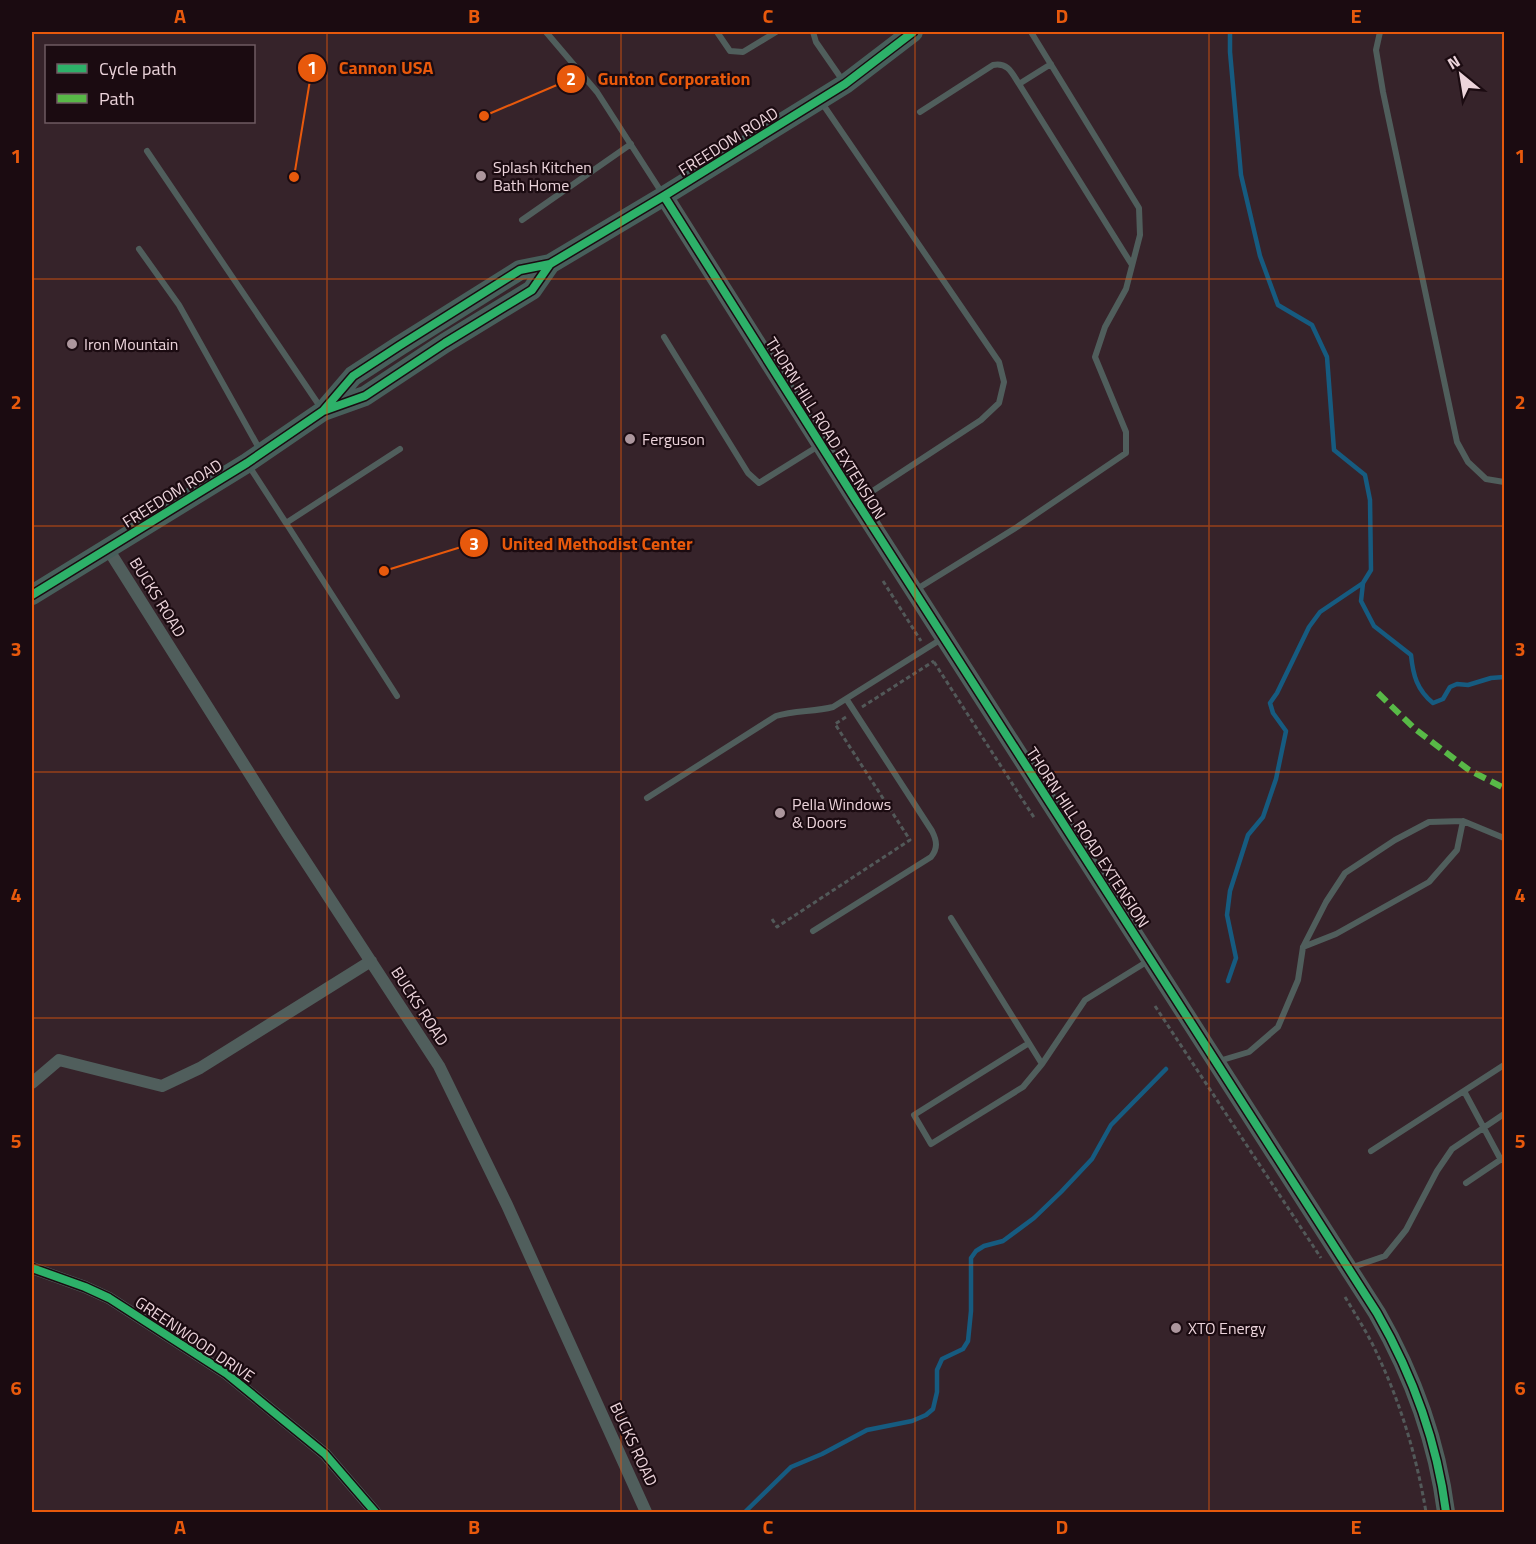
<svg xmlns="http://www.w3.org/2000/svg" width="1536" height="1544" viewBox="0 0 1536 1544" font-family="'Titillium Web',sans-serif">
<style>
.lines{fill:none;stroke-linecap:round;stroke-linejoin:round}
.stream{stroke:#165b80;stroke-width:4.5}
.path{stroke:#525959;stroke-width:3;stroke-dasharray:4.5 3;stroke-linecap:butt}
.lane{stroke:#505e5c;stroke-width:6}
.street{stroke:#505e5c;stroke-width:12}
.secondary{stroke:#4f605d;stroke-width:18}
.primary{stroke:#475f5b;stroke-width:20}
.quiet{stroke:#58b947;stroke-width:6;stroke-dasharray:12 6;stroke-linecap:butt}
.cycleway-casing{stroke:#1b0b11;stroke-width:11}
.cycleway{stroke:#2db169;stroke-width:8}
.grid{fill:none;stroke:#e8590c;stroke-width:1.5;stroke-opacity:0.55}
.poi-dot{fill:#ac969d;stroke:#1b0b11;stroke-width:2}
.labels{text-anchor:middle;stroke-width:4.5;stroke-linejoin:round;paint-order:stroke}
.street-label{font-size:16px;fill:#ecd4db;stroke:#1b0b11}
.poi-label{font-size:16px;fill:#ecd4db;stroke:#1b0b11;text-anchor:start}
.leader{fill:none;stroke:#e8590c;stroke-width:2}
.callout-dot{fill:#e8590c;stroke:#1b0b11;stroke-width:2}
.mark-label{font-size:18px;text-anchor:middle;font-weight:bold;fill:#fff}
.callout-label{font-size:18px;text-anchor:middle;font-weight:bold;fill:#e8590c;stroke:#1b0b11;stroke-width:4.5;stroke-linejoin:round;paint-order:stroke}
.neatline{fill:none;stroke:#e8590c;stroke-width:2}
.grid-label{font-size:20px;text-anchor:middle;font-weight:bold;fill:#e8590c}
</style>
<rect width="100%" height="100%" fill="#36232a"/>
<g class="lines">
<path class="stream" d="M1230 32V52L1241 175 1260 256 1278 305 1312 325 1327 357 1334 450 1365 475 1370 500 1371 570 1363 583 1361 601 1374 626 1411 655C1413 675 1417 690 1433 703L1443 699 1450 687 1457 684 1468 685 1491 678 1504 677
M1228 981 1236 958 1227 915 1230 891 1248 835 1263 817 1276 779 1286 731 1273 713 1270 703 1277 693 1309 627 1320 612 1363 583
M745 1512 791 1467 822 1454 867 1430 912 1421 926 1415 933 1409 937 1392V1370L942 1359 963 1349 968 1341 971 1311V1258L976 1251 984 1246 1003 1241 1034 1218 1061 1192 1092 1159 1111 1125 1166 1069"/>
<path class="path" d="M883 581 921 641
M934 662 1035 819
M862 707 934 661
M772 919 777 927 910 840 835 724 846 717
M1155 1006 1321 1258
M1345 1297C1357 1317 1370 1337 1379 1358 1402 1407 1417 1459 1426 1512"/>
<path class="lane" d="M546 32 597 92 662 193
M717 32 730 51 743 52 776 32
M813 32 816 42 843 81
M1380 32 1376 50 1383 92 1457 442 1468 462 1486 479 1504 482
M1051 64 1019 84 1132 265
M822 103 999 362 1004 382 999 403 981 420 859 500
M920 112 993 65C1008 62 1012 73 1019 84
M147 151 321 408
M522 220 631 144
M139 249 179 305 260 450
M664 337 748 473 759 483 820 445
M249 466 286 523
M917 589 1017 527 1126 453V432L1095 357 1105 327 1126 289 1140 235 1139 208 1031 32
M397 696 286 523 400 449
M647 798 776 716C794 710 814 712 833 707L943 638
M951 918 1042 1064 1085 1000 1148 961
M813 931 931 857C938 848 937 841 932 831L847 700
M1303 947 1336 934 1429 882 1457 850 1463 821
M1029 1043 914 1115 931 1144 1023 1087 1042 1064
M1219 1061 1249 1052 1278 1027 1298 980 1303 947 1326 902 1345 873 1395 840 1429 822 1463 821 1504 838
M1464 1091 1501 1160
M1371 1151 1504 1065
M1466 1183 1503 1158
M1350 1268 1385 1256 1406 1230 1437 1171 1452 1149 1504 1114"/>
<path class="street" d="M108 549 287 833 439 1066 507 1205 646 1512
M32 1083 59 1060 162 1086 200 1068 371 961
M32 1268 85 1287 109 1298 227 1374 325 1454 375 1512"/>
<path class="secondary" d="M664 196 857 502 1377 1313C1412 1374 1437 1442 1446 1512"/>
<path class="primary" d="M323 411 353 376 399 346 520 270 550 264 664 196 845 84 913 32
M32 595 247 463 323 411 365 396 445 343 532 290 550 264"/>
<path class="quiet" d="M1378 693 1415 729 1469 770 1504 788"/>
<g class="cycleway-casing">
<path id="cycleway" d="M664 196 857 502 1377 1313C1412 1374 1437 1442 1446 1512
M323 411 353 376 399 346 520 270 550 264 664 196 845 84 913 32
M32 595 247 463 323 411 365 396 445 343 532 290 550 264
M32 1268 85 1287 109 1298 227 1374 325 1454 375 1512"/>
</g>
<use href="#cycleway" class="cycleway"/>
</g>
<path class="grid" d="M327 32V1512M621 32V1512M915 32V1512M1209 32V1512M32 279H1504M32 526H1504M32 772H1504M32 1018H1504M32 1265H1504"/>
<g class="poi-dot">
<circle cx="481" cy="176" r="6"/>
<circle cx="72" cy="344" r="6"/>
<circle cx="630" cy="439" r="6"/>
<circle cx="780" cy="813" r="6"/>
<circle cx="1176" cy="1328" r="6"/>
</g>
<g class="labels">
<g class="street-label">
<text transform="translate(728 141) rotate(-32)" y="6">FREEDOM ROAD</text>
<text transform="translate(826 428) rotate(58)" y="6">THORN HILL ROAD EXTENSION</text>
<text transform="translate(172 493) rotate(-32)" y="6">FREEDOM ROAD</text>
<text transform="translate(158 597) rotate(58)" y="6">BUCKS ROAD</text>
<text transform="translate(1088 837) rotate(57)" y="6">THORN HILL ROAD EXTENSION</text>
<text transform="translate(420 1006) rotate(57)" y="6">BUCKS ROAD</text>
<text transform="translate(195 1339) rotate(34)" y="6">GREENWOOD DRIVE</text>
<text transform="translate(634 1444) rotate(65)" y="6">BUCKS ROAD</text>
</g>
<g class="poi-label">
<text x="493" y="173">Splash Kitchen<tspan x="493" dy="18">Bath Home</tspan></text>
<text x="84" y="350">Iron Mountain</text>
<text x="642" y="445">Ferguson</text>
<text x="792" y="810">Pella Windows<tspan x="792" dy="18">&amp; Doors</tspan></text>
<text x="1188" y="1334">XTO Energy</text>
</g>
</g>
<path class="leader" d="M294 177L312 68M484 116L571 79M384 571L474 543"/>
<g class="callout-dot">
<circle cx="294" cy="177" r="6"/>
<circle cx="484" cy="116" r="6"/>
<circle cx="384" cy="571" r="6"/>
<circle cx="312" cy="68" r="15"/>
<circle cx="571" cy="79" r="15"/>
<circle cx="474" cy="543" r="15"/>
</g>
<g class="mark-label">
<text x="312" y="74">1</text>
<text x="571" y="85">2</text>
<text x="474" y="550">3</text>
</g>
<g class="callout-label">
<text x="386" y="74">Cannon USA</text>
<text x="674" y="85">Gunton Corporation</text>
<text x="597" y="550">United Methodist Center</text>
</g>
<rect width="1536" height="1544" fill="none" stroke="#1b0b11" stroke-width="66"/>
<rect x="45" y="45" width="210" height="78" fill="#1b0b11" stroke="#6f5b62" stroke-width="1.5"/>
<rect x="57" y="64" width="30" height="9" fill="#2db169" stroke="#6f5b62" stroke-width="1.5"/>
<text x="99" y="75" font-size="18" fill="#ecd4db">Cycle path</text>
<rect x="57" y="94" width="30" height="9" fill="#58b947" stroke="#6f5b62" stroke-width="1.5"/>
<text x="99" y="105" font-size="18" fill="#ecd4db">Path</text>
<g transform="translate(1461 75) rotate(330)" stroke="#1b0b11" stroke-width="4.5" paint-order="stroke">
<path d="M0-4.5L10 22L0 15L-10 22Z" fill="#ecd4db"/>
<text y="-9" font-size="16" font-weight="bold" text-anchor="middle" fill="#ecd4db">N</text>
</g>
<rect x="33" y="33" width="1470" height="1478" class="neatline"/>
<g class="grid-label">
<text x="180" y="23">A</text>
<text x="474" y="23">B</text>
<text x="768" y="23">C</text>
<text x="1062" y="23">D</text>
<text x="1356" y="23">E</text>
<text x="16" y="163">1</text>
<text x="1520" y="163">1</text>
<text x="16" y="409">2</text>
<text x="1520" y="409">2</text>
<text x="16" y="656">3</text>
<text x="1520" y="656">3</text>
<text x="16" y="902">4</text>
<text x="1520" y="902">4</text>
<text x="16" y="1148">5</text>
<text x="1520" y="1148">5</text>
<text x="16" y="1395">6</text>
<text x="1520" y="1395">6</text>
<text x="180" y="1534">A</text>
<text x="474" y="1534">B</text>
<text x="768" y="1534">C</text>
<text x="1062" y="1534">D</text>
<text x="1356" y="1534">E</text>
</g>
</svg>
